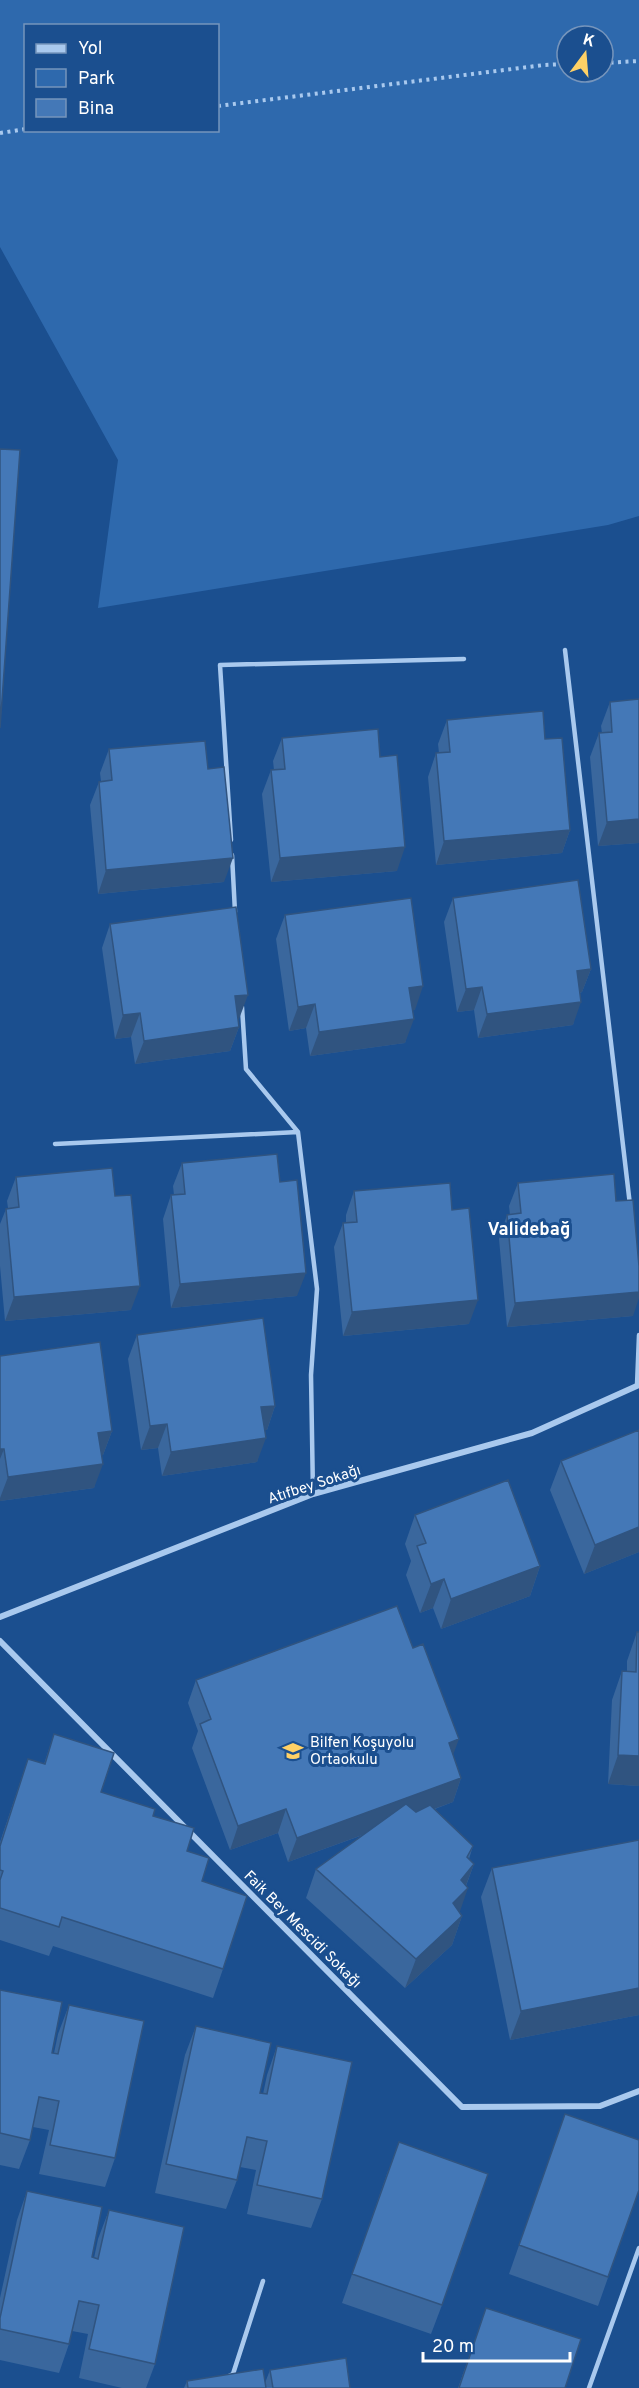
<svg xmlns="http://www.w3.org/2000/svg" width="639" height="2388" viewBox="0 0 639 2388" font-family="Overpass,sans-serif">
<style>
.green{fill:#2e69ad;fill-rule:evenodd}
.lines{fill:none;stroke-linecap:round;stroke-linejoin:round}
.path{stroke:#a9c9ee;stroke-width:4;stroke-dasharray:3 4.5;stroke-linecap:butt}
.service{stroke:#a9c9ee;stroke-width:4.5}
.minor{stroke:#a9c9ee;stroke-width:6}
.wall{fill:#3a679d}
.shaded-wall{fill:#305480}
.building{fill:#4478b7;stroke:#305480;stroke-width:1.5}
.labels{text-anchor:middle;stroke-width:6;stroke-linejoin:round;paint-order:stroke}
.street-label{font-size:15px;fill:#fff;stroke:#1b4f8f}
.poi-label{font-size:15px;fill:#fff;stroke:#1b4f8f;text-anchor:start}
.quarter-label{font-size:18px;font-weight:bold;fill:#fff;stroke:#1b4f8f}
</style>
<rect width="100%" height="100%" fill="#1b4f8f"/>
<path class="green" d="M0 0H639V516L608 525 98 608 118 460 0 247ZM26 26H218V130H26ZM567 36H603V72H567Z"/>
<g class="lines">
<path class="path" d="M603 63 639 61
M218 106 544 65 567 64
M0 133 26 129"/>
<path class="service" d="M565 650 630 1205
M231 840 220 665 464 659
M232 855 235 912
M242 1007 246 1069 298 1132 317 1289 311 1375 313 1494
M55 1144 298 1132
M637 1385 639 1335
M229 2376 233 2374 263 2281
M589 2388 639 2248"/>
<path class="minor" d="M0 1617 313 1494 532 1433 639 1385
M0 1641 462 2107 600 2106 639 2091"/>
</g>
<path class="wall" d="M639 699V843L598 846 590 757 599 733H602L601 726 610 702Z
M447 720 545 739 570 830 562 853 436 865 428 777 436 753H439L438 744Z
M282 738 380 757 397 871 271 882 262 794 271 770H274L273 761Z
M109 749 208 769 224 882 98 894 90 805 99 782 101 781 100 773Z
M453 898 591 969 582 992 580 993 573 1025 478 1038 474 1010 457 1012 444 922Z
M285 915 415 1010H413L405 1043 310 1056 306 1028 289 1031 276 939Z
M110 924 239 1019H238L239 1027 230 1051 135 1064 131 1037 115 1039 102 948Z
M182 1163 280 1182 297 1296 171 1308 163 1219 171 1195H174L173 1186Z
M16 1177 115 1196 131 1310 5 1321 0 1266V1224L6 1209 8 1208 7 1201Z
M518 1183 616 1201 633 1316 507 1327 499 1239 507 1215H510L509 1206Z
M354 1191 452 1210 469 1324 343 1336 334 1247 343 1223H346V1215Z
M137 1335 275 1406 267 1430H265L257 1462 162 1476 158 1448 141 1450 128 1359Z
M0 1356 112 1431 103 1455H101L94 1488 0 1501Z
M639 1430V1552L584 1574 550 1490 561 1461Z
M415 1515 540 1566 530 1596 441 1629 433 1608 420 1613 406 1575 411 1561 405 1544Z
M637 1632 639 1786 608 1784 612 1700 622 1671 627 1672V1661Z
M196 1680 453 1755 461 1778 453 1802 435 1809 473 1846 469 1859 474 1864 466 1886 459 1912 462 1916 452 1945 405 1988 306 1898 316 1869 363 1835 288 1862 278 1833 230 1850 192 1748 198 1731 188 1703Z
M54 1734 101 1792 153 1816 187 1851 202 1881 223 1969 213 1998 53 1946 49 1956 0 1940V1842L28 1759 44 1764Z
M639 1840V2015L510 2040 481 1897 492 1868Z
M0 1990 52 2053H54L58 2034 69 2005 115 2158 105 2187 39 2174 49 2130 33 2127 30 2140 19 2169 0 2165Z
M196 2026 260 2093 263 2094 267 2075 277 2046 322 2199 311 2228 247 2214 256 2170 240 2167 237 2180 226 2209 155 2193 185 2055Z
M565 2114 639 2190 598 2306 509 2274Z
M388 2171 442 2305 431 2334 342 2303Z
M27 2191 92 2257 94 2258 98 2239 109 2210 155 2364 146 2388H122L79 2378 88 2334 72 2331 69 2344 59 2373 0 2360V2298L17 2220Z
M486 2308 565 2388H458Z
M270 2370 350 2388H184L187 2381 265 2383Z"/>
<path class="shaded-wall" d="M639 819V843L598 846 607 822Z
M570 830 562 853 436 865 444 841Z
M405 847 397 871 271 882 280 858Z
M233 858 224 882 98 894 106 870Z
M591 969 582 992 568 994 577 971Z
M423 986 415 1010 401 1012 409 988Z
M482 987 474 1010 457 1012 466 989Z
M248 995 239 1019 226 1020 235 996Z
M581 1002 573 1025 478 1038 487 1014Z
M315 1004 306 1028 289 1031 298 1007Z
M140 1013 131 1037 115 1039 123 1015Z
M414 1019 405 1043 310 1056 319 1032Z
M239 1027 230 1051 135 1064 144 1041Z
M306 1273 297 1296 171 1308 180 1284Z
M140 1286 131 1310 5 1321 14 1297Z
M639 1292V1298L633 1316 507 1327 515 1303Z
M478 1300 469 1324 343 1336 352 1312Z
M275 1406 267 1430 253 1431 261 1407Z
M167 1424 158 1448 141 1450 150 1426Z
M112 1431 103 1455 89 1457 98 1433Z
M266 1438 257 1462 162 1476 171 1452Z
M0 1449H4L0 1459Z
M103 1464 94 1488 0 1501V1498L8 1477Z
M639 1527V1552L584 1574 595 1545Z
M540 1566 530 1596 441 1629 451 1599Z
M444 1579 433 1608 420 1613 431 1584Z
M459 1739 450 1763 449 1743Z
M618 1755 639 1756V1786L608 1784Z
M461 1778 453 1802 288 1862 297 1838Z
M286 1809 278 1833 230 1850 238 1826Z
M474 1864 463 1893 468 1888 458 1917 442 1932 461 1880Z
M462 1916 452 1945 405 1988 416 1959Z
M639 1988V2015L510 2040 521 2011Z"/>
<path class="building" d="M0 449 20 450 0 728Z
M639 699V819L607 822 599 733 612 732 610 702Z
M543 711 545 739 562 738 570 830 444 841 436 753 450 752 447 720Z
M378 729 380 757 397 755 405 847 280 858 271 770 285 769 282 738Z
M205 741 208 769 224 767 233 858 106 870 99 782 112 780 109 749Z
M578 880 591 969 577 971 581 1002 487 1014 482 987 466 989 453 898Z
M411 898 423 986 409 988 414 1019 319 1032 315 1004 298 1007 285 915Z
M236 907 248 995 235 996 239 1027 144 1041 140 1013 123 1015 110 924Z
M277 1154 280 1182 297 1180 306 1273 180 1284 171 1195 185 1194 182 1163Z
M112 1168 115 1196 131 1195 140 1286 14 1297 6 1209 19 1207 16 1177Z
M614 1174 616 1201 633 1200 639 1266V1292L515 1303 507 1215 521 1213 518 1183Z
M450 1183 452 1210 469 1208 478 1300 352 1312 343 1223 357 1222 354 1191Z
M263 1318 275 1406 261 1407 266 1438 171 1452 167 1424 150 1426 137 1335Z
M100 1342 112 1431 98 1433 103 1464 8 1477 4 1449H0V1356Z
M639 1430V1527L595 1545 561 1461Z
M508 1480 540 1566 451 1599 444 1579 431 1584 417 1546 426 1543 415 1515Z
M397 1606 413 1648 423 1644 459 1739 449 1743 461 1778 297 1838 286 1809 238 1826 200 1724 211 1719 196 1680Z
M637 1632H639V1756L618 1755 622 1671 636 1672Z
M54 1734 114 1753 101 1792 155 1809 153 1816 194 1828 187 1851 209 1858 202 1881 247 1896 223 1969 62 1917 59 1927 0 1908V1880L3 1871 0 1870V1846L28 1759 45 1764Z
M406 1804 416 1812 430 1805 473 1846 467 1857 474 1864 461 1880 468 1888 453 1903 462 1916 416 1959 316 1869Z
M639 1840V1988L521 2011 492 1868Z
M0 1990 62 2002 52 2053 58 2054 69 2005 144 2021 115 2158 50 2145 59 2101 39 2097 30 2140 0 2133Z
M196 2026 271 2043 260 2093 267 2094 277 2046 352 2062 322 2199 257 2185 267 2141 247 2137 237 2180 166 2164Z
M565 2114 639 2140V2190L608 2277 519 2245Z
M399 2142 488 2174 442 2305 352 2274Z
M27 2191 102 2207 92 2257 98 2259 109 2210 184 2227 155 2364 89 2349 99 2305 79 2301 69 2344 0 2329V2318Z
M486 2308 581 2339 565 2388H459Z
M346 2358 350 2388H273L270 2370Z
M263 2369 266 2388H188L187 2381Z"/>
<defs>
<g id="school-bare" transform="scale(1.62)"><path d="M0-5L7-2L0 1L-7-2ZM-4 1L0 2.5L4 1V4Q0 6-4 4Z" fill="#ffd166" stroke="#1b4f8f" stroke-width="2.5" paint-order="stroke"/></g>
</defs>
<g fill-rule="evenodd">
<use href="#school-bare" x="293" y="1751"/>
</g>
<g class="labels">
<g class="street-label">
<text transform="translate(314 1484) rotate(-18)" y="5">Atıfbey Sokağı</text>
<text transform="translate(303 1929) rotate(45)" y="5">Faik Bey Mescidi Sokağı</text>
</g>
<g class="poi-label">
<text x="310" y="1747">Bilfen Koşuyolu<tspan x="310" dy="17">Ortaokulu</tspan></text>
</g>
<g class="quarter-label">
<text x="529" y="1235">Validebağ</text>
</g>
</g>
<rect x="24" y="24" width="195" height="108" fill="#1b4f8f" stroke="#7695bc" stroke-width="1.5"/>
<rect x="36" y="44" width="30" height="9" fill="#a9c9ee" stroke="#7695bc" stroke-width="1.5"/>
<text x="78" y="54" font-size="18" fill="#ffffff">Yol</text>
<rect x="36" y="69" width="30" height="18" fill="#2e69ad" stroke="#7695bc" stroke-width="1.5"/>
<text x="78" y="84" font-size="18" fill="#ffffff">Park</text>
<rect x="36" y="99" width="30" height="18" fill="#4478b7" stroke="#7695bc" stroke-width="1.5"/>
<text x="78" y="114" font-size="18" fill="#ffffff">Bina</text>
<g transform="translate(585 54) rotate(16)"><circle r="28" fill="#1b4f8f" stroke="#7695bc" stroke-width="1.5"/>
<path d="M0-4.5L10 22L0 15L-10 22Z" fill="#ffd166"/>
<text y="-9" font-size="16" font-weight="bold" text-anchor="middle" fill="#ffffff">K</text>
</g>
<path d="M423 2352v9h147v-9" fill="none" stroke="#ffffff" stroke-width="3"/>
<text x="432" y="2352" font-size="18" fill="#ffffff" stroke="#1b4f8f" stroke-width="4.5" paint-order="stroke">20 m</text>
</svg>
